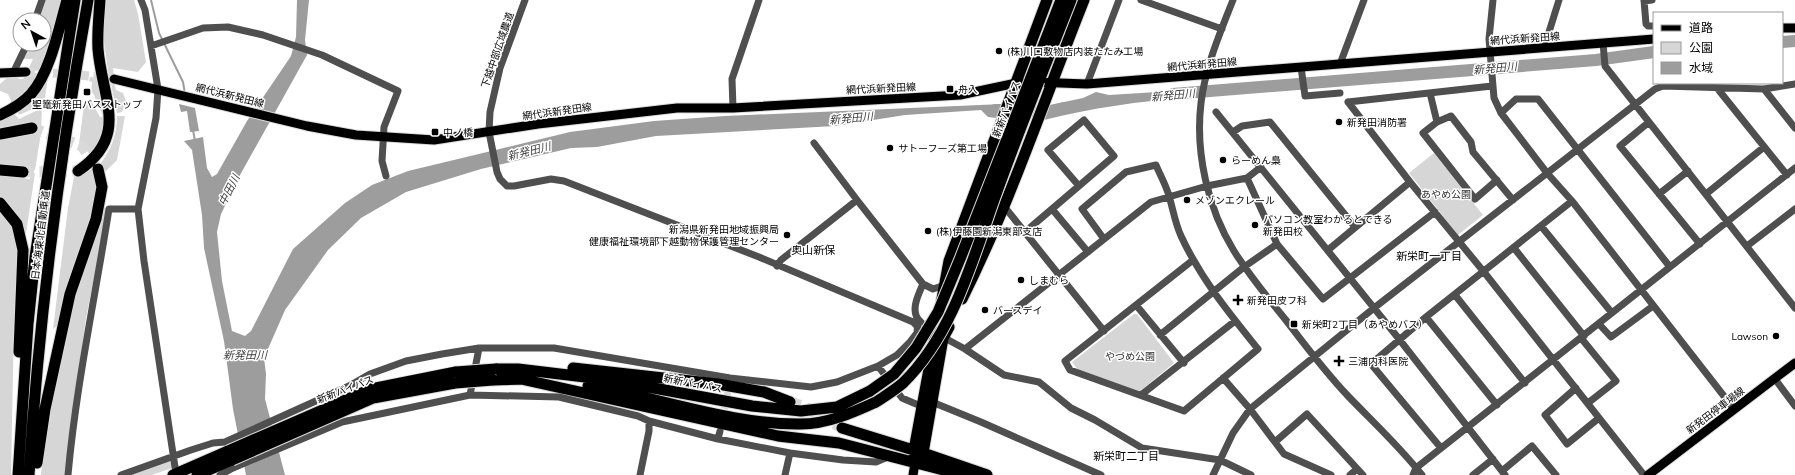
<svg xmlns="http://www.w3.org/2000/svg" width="1795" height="475" viewBox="0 0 1795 475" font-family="Mulish,'Noto Sans JP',sans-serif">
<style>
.green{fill:#d6d6d6}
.water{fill:#9d9d9d}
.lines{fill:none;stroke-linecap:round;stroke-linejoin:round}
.stream{stroke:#9d9d9d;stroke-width:2}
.river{stroke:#9d9d9d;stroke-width:12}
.minor-tunnel{stroke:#d9d9d9;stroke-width:7;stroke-dasharray:7 3.5;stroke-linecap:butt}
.major-tunnel{stroke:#d9d9d9;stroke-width:9;stroke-dasharray:9 4.5;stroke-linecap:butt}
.highway-tunnel{stroke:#d9d9d9;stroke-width:11;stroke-dasharray:11 5.5;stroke-linecap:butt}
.major-casing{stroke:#dbdbdb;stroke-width:11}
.highway-casing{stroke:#dbdbdb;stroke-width:13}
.minor{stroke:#4f4f4f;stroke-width:7}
.major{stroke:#000;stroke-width:9}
.highway{stroke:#000;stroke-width:11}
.highway-bridge-casing{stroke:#dbdbdb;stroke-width:13;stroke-linecap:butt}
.highway-bridge{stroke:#000;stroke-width:11}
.poi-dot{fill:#000;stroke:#fff;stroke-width:1.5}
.labels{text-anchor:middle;stroke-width:3;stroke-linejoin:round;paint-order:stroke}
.street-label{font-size:10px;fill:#000;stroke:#fff}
.poi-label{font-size:10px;fill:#000;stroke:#fff;text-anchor:start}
.park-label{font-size:10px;fill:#2d2d2d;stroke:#fff}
.water-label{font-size:11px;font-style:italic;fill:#3e3e3e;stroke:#fff}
.neighbourhood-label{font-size:11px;fill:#000;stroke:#fff}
</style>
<rect width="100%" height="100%" fill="#fff"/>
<path class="green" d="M45 0H64L42 71 28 70 33 59H23L28 44H44V20H38Z
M105 0H134L138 14 146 62 138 72 113 68 114 78H109L103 35Z
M27 73H41L35 82 12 103 8 94 0 91V84L8 77 16 76 19 79H23Z
M48 77 44 104 19 115 17 110Z
M90 77 101 78 107 113 102 114 93 93H91L92 82 89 81Z
M110 79 114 80 116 90 123 93 126 101 122 112 117 113Z
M90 99 100 117H108V124L92 158 83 145 79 144 84 105 89 104Z
M42 108 41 130 35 128 0 129V118L13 112 19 119Z
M117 116H125L117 160 105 172 100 164C111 150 117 135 117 116Z
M33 131 41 133 35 170 0 168V137Z
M1434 153 1483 215 1458 235 1409 173Z
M93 168 97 187 94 211 60 324 53 329 68 208 74 177Z
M31 173H35L25 240 0 198V175L30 179Z
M104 207 108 209 86 318 66 475H41C45 433 50 389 61 348 73 300 89 254 104 207Z
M0 210 11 224 18 247V275L14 320 11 475H0Z
M1134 314H1137L1174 363 1139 392 1079 371 1072 362Z
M168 460 172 462V468L152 475H127Z"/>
<path class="water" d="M297 0H309L305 40 307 55 240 175 221 214 217 232 222 281 232 331 245 336 251 331 293 249 345 203 372 185 408 171 570 132 654 121 725 116 1003 104 997 118 988 117 981 110 905 115 835 126 656 136 597 147 571 148 481 169 406 192 361 218 328 250 285 310 264 358 266 374 265 399 285 475H246L233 409 224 341 204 248 202 215 192 150 184 141 203 137 207 168 212 177 217 174 247 121 291 56 296 37Z
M1189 90 1188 98C1140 101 1091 108 1044 120L1050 105 1083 98 1096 92 1109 95Z
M179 104 195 108 199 131 190 132 187 111 181 112Z"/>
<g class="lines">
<path class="stream" d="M151 0 159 33 183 82 185 94
M193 130 195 141"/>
<path class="river" d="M1782 42 1795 41
M1173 94 1596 60 1654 52
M995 110 1048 112 1064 108"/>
<path class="minor-tunnel" d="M722 419 730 382"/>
<path class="major-tunnel" d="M26 72 71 74 114 79"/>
<path class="highway-tunnel" d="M32 128 82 146 98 169
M23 172 78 171
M790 402 805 407 842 428"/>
<g class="major-casing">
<path id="major" d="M1782 28H1795
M0 73 26 72
M114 79 307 126 356 135 434 140 538 124 677 108H733L960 95 1021 82
M1033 82 1087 84 1654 39
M913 475 915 463
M1648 475 1795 363"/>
</g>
<g class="highway-casing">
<path id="highway" d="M1030 80 1061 0
M1039 81 1071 0
M0 115C11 110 22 104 31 94 50 73 59 28 67 0
M0 134 32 128
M0 170 23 172
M78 171C130 136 102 99 98 49 97 33 99 16 100 0
M0 203 17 224 23 250 19 352
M962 299C1010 203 1044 100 1084 0
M573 368 718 384 764 392 790 402
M496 369H518L610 380 752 406 801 411 837 407 870 391
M521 379 778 436 839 443 963 475
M493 380 528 379
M588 386C658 397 731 425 801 424 827 424 852 413 876 402
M371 389 456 372
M373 398 455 383
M842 428 923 453 987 475
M37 463 45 409 70 294 96 219 102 187 98 169
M915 463 923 453 943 338 949 327
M915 463 914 450 949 261 1047 0
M18 475 28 324 35 257 75 0
M29 475C39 315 60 157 88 0
M173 475 228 451
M197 475 232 460"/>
</g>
<path class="minor" d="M141 0 145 10 158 89 156 118 138 209 144 261 175 467
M525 0 500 68 490 112 489 132 497 172 500 179 507 186H514L551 179 564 181 759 257 913 322 918 327
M1141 0 1222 29
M1233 0C1220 33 1205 68 1201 103 1195 153 1208 209 1234 251 1249 275 1267 297 1285 319 1305 345 1325 372 1348 396 1373 422 1400 447 1422 475
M1493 0 1489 39 1494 98 1501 113 1547 173 1572 201 1734 409
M1644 0 1646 24 1648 26H1654
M1644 1 1652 0
M35 20 42 0
M1603 43 1605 66 1795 308
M151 46 203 28 228 27 263 35 322 55 398 91 384 127 382 161 386 176
M1544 48 1559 0
M1340 64 1364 0
M1301 67 1305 96 1340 93
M14 71 27 44
M1087 84 1119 0
M1717 88 1787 175
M1764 89 1795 128
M1430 93 1437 122 1451 116 1471 142 1473 152 1513 200
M1348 102 1410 182 1484 272 1644 475
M1348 102 1492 86
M733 108 732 79 759 0
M1216 112 1399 339 1505 475
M1501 113 1516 99H1538L1670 267
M1437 122 1423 133 1475 199 1497 180
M1649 122 1620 146 1700 244
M1233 132 1242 126 1270 122 1355 227
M814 143 857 200 923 284 933 289 945 285
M1247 178 1277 244 1323 299 1435 212
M1659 194 1688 171
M1706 194 1764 147
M1003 205 1104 331
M1052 209 1088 252
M1541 226 1612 313
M1025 232 1114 156 1084 120 1048 150 1079 186
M1104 239 1082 209 1126 172 1156 165C1160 175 1166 185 1169 196 1173 209 1175 223 1181 236 1201 279 1229 313 1258 349L1184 411 1070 370 1065 361 1193 260
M1747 246 1795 209
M1514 248 1584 336
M1328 250 1410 182
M777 266 781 260 857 200
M1455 295 1525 383
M1136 305 1184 363
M1426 317 1497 405
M921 322C909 313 918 295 923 284
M1599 324 1611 337 1653 306
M1160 335 1244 267 1277 244
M941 336 965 349 1004 375 1039 382 1071 408 1095 420 1142 448 1220 460 1251 475
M1581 338 1616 381 1588 403
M965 349 1151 202 1207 186 1247 178 1261 167
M878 366 902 398 916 404
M1223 378 1250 409 1284 454 1331 475
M1775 379 1795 406
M1576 388 1545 415 1567 444 1599 418
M470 395 479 348
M1141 395 1235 321
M932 402 981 422 1101 475
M718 439 720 431
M1275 442 1307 414 1363 475
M1441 448 1371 364 1426 317 1572 201
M1502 471 1532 446 1556 475
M68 475C76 386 95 298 109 209H138
M121 475 191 450 213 443 225 442 349 386 370 374 406 361 442 354 479 348H554L730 378 811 387 837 382 878 366 897 355 910 342 917 333 918 320
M220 475 233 468 342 422 470 395 559 397 638 416 649 421 718 439 790 453 843 460 876 462 890 456
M640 475 649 431V421
M785 475 790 453
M1213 475 1233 433 1250 409 1374 308 1655 89 1663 86 1764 89 1795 84
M1350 475 1357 469
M1413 475 1416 468 1795 168
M1473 475 1493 459"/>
<use href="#major" class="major"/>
<use href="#highway" class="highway"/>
<g class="highway-bridge-casing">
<path id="highway-bridge" d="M456 372 496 369
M455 383 493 380
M870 391 894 374 916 348 938 312 960 259 1030 80
M876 402C885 396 895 390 903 383 953 334 972 261 995 197 1009 158 1024 119 1039 81
M228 451 371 389
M232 460 373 398"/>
</g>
<use href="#highway-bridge" class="highway-bridge"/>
</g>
<g class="poi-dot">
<circle cx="999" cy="51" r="4"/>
<rect x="946" y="85" width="8" height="8" rx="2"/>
<rect x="83" y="88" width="8" height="8" rx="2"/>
<circle cx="1339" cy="122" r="4"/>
<rect x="431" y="128" width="8" height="8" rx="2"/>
<circle cx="890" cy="148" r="4"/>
<circle cx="1223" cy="160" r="4"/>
<circle cx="1187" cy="200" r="4"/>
<circle cx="1255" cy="225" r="4"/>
<circle cx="928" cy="231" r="4"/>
<circle cx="787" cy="235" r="4"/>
<circle cx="1021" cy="280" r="4"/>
<path d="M1236 294h4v4h4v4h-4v4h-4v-4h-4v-4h4z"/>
<circle cx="985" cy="310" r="4"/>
<rect x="1290" y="320" width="8" height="8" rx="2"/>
<circle cx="1776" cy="336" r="4"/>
<path d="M1337 355h4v4h4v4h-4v4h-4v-4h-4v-4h4z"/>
</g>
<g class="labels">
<g class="street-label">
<text transform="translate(1525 38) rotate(-4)" y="4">網代浜新発田線</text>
<text transform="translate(497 50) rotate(-71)" y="4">下越中部広域農道</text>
<text transform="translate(1202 64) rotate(-5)" y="4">網代浜新発田線</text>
<text transform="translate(881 88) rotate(-3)" y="4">網代浜新発田線</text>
<text transform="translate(230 95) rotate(14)" y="4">網代浜新発田線</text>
<text transform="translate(1006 109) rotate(-69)" y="4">新新バイパス</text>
<text transform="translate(557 111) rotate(-8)" y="4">網代浜新発田線</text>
<text transform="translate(40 235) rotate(-83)" y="4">日本海東北自動車道</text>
<text transform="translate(693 383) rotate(11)" y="4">新新バイパス</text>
<text transform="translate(345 389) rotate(-21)" y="4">新新バイパス</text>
<text transform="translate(1715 410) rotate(-37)" y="4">新発田停車場線</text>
</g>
<g class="poi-label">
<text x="1007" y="55">(株)川口敷物店内装たたみ工場</text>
<text x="958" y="93">舟入</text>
<text x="87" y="108" text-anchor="middle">聖篭新発田バスストップ</text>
<text x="1347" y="126">新発田消防署</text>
<text x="443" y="136">中ノ橋</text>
<text x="898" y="152">サトーフーズ第工場</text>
<text x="1231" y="164">らーめん梟</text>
<text x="1195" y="204">メゾンエクレール</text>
<text x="1263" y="223">パソコン教室わかるとできる<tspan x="1263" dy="12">新発田校</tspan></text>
<text x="779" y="233" text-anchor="end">新潟県新発田地域振興局<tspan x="779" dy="12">健康福祉環境部下越動物保護管理センター</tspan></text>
<text x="936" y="235">(株)伊藤園新潟東部支店</text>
<text x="1029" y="284">しまむら</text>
<text x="1247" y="304">新発田皮フ科</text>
<text x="993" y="314">バースデイ</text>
<text x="1302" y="328">新栄町2丁目（あやめバス）</text>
<text x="1768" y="340" text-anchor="end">Lawson</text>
<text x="1348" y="365">三浦内科医院</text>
</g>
<g class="park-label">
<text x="1446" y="198">あやめ公園</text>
<text x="1130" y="360">やづめ公園</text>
</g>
<g class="water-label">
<text transform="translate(1495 68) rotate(-5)" y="4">新発田川</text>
<text transform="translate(1173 95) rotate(-5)" y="4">新発田川</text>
<text transform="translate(851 118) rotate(-5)" y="4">新発田川</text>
<text transform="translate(529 151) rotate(-14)" y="4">新発田川</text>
<text transform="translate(229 190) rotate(-63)" y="4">中田川</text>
<text x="245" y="359">新発田川</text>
</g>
<g class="neighbourhood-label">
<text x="813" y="254">奥山新保</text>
<text x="1429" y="260">新栄町一丁目</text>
<text x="1126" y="460">新栄町二丁目</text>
</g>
</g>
<rect x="1653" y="12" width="130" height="72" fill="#ffffff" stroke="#999999"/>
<rect x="1661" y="25" width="20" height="6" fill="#000000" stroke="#999999"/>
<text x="1689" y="32" font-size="12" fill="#000000">道路</text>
<rect x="1661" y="42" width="20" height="12" fill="#d6d6d6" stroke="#999999"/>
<text x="1689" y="52" font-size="12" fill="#000000">公園</text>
<rect x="1661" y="62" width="20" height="12" fill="#9d9d9d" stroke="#999999"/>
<text x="1689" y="72" font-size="12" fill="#000000">水域</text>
<g transform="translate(32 32) rotate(320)"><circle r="19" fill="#ffffff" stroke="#999999"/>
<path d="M0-3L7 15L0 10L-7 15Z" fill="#000000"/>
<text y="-6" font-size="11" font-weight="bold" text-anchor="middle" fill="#000000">N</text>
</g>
</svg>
